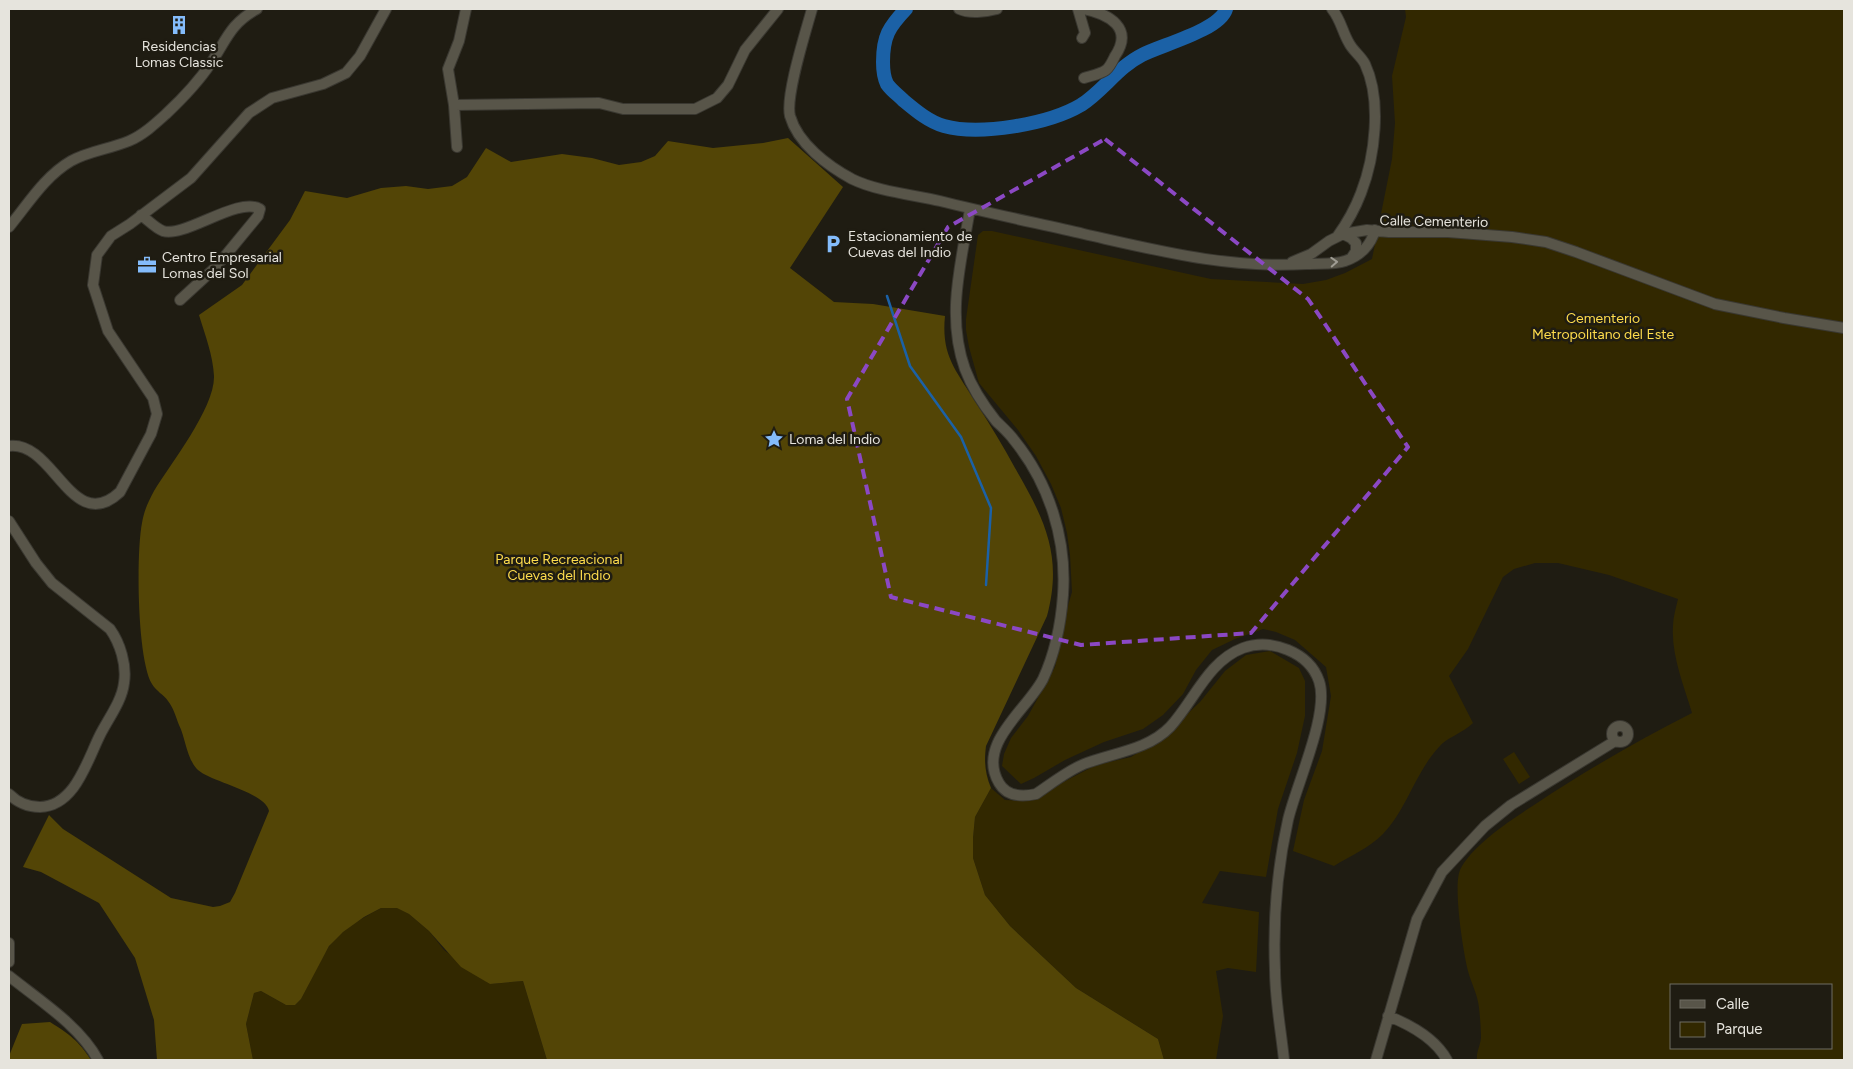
<svg xmlns="http://www.w3.org/2000/svg" width="1853" height="1069" viewBox="0 0 1853 1069" font-family="Figtree,sans-serif">
<style>
.green{fill:#322800;fill-rule:evenodd}
.forest{fill:#534506}
.lines{fill:none;stroke-linecap:round;stroke-linejoin:round}
.stream{stroke:#1b61a6;stroke-width:2.5}
.river{stroke:#1b61a6;stroke-width:14}
.street-casing{stroke:#3a3831;stroke-width:12}
.street{stroke:#585549;stroke-width:10}
.oneway{stroke:#9f9c93}
.marked{fill:none;stroke:#8b48c4;stroke-width:4;stroke-dasharray:10 6;stroke-linejoin:round}
.labels{text-anchor:middle;stroke-width:5;stroke-linejoin:round;paint-order:stroke}
.poi-label{font-size:14px;fill:#e6e4dd;stroke:#1f1c12;text-anchor:start}
.street-label{font-size:14px;fill:#e6e4dd;stroke:#1f1c12}
.park-label{font-size:14px;fill:#fedc4d;stroke:#1f1c12}
</style>
<rect width="100%" height="100%" fill="#1f1c12"/>
<path class="green" d="M1405 9H1844V1060H1477C1476 1053 1480 1046 1481 1038 1481 1028 1480 1017 1479 1008 1478 995 1471 983 1468 971 1463 951 1453 887 1460 870 1471 846 1512 819 1534 805 1585 771 1637 741 1692 713 1684 686 1671 655 1673 626 1673 617 1676 608 1678 599L1609 575 1558 563H1535L1514 569 1503 577 1468 649 1449 676 1473 723C1463 733 1446 738 1439 747 1415 773 1407 809 1383 834 1369 848 1350 856 1334 866L1293 851 1304 800 1322 751 1331 696 1326 667 1295 640 1276 632 1263 629 1235 639 1212 650 1196 670 1183 694 1163 715 1143 729 1104 742 1065 760 1034 778 1021 784 1002 766 1004 754 1011 738 1028 716 1055 667 1064 619 1072 592 1070 555 1067 533 1061 508 1051 484 1036 456 1018 430 979 383 969 347 966 330V319L978 235 983 231H992L1211 279 1303 284 1326 280 1345 273 1372 259 1392 159 1395 123 1392 76 1406 17ZM1672 985H1832V1048H1672Z
M1270 651 1299 668 1305 681V716L1297 753 1278 809 1266 877 1220 871 1202 903 1259 912 1256 972 1228 968 1216 971 1223 1016 1216 1060H1164L1158 1039 1076 988 1010 926 985 895 973 858V838L975 817 991 788 1005 800 1027 801 1096 765 1131 757 1163 737 1200 702 1225 671 1246 655Z
M1514 752 1530 777 1519 784 1503 759Z
M381 908H398L409 914 429 931 444 950 490 984 523 981 547 1060H253L246 1024 254 993 261 991 286 1005H295L301 999C310 982 318 964 328 948 340 930 363 918 381 908Z"/>
<path class="forest" d="M788 138 843 187 790 268 834 302 873 304 945 316C941 356 956 370 976 403 990 424 1003 446 1015 468 1045 520 1063 556 1047 616L986 746C984 762 985 773 991 788L975 817 973 838V858L985 895 1010 926 1076 988 1158 1039 1164 1060H547L523 981 490 984 461 967 429 931 409 914 397 908H381L364 917 343 932 329 946 301 999 295 1005H286L261 991 254 993 246 1024 253 1060H157L154 1020 135 958 99 903 41 872 23 867 49 815 63 829 171 898 213 907 220 906 230 902 235 893 269 811C265 792 211 782 198 770 186 758 186 739 179 725 176 717 173 707 168 701 164 695 156 691 152 684 137 659 136 553 142 523 144 511 148 502 154 491 171 463 215 408 214 376 213 355 205 335 199 315L242 285 290 220 305 191 347 198 381 188 406 186 428 189 452 186 467 177 486 148 511 162 562 154 592 158 619 165 641 162 655 156 668 141 713 148 763 143Z
M50 1022C69 1034 79 1041 91 1060H9V1056L22 1024Z"/>
<g class="lines">
<path class="stream" d="M887 296 910 366 961 437 991 508 986 585"/>
<path class="river" d="M906 9C889 27 883 36 883 62 883 68 884 78 887 84 891 90 898 95 903 100 915 110 929 122 944 126 980 136 1049 124 1081 105 1103 91 1118 67 1142 55 1161 45 1220 30 1226 9"/>
<g class="street-casing">
<path id="street" d="M812 9C806 31 785 96 790 116 798 144 828 166 852 179 876 191 914 195 940 201 988 213 1036 223 1084 234 1160 251 1229 269 1307 264 1319 263 1334 265 1345 261 1360 256 1371 245 1375 230
M959 9C969 14 986 12 997 9
M1078 9 1085 33 1082 38
M1084 9C1109 14 1134 28 1115 56 1113 60 1110 67 1106 70 1101 74 1090 76 1084 78
M1332 9C1341 20 1342 31 1349 43 1353 51 1361 56 1365 64 1382 100 1375 157 1361 193 1355 209 1347 223 1337 237
M454 105 599 103 623 109H695L717 98 728 85 745 50 778 9
M457 147 454 105 448 69 459 41 466 9
M970 209C961 263 946 316 965 369 972 388 984 406 996 421 1002 427 1009 433 1014 440 1049 483 1067 539 1063 595 1061 623 1055 653 1043 679 1027 710 976 744 999 783 1007 797 1022 797 1036 794 1051 784 1067 771 1084 764 1112 753 1148 750 1170 727 1194 701 1208 661 1243 648 1271 638 1309 652 1319 681 1330 713 1296 785 1288 820 1277 869 1273 920 1275 970 1275 1000 1281 1030 1284 1060
M141 215C148 220 155 228 163 231 185 238 238 196 260 209L258 216 216 267 180 300
M9 227C28 204 45 176 71 161 89 151 110 149 129 141 143 135 155 124 166 114 182 99 199 81 211 63 227 39 230 24 257 9
M1343 234 1351 238 1356 243V251L1352 257
M1292 262 1311 254 1329 241 1343 234 1367 230 1389 232H1448L1512 237 1546 242 1576 252 1715 304 1784 318 1844 328
M9 446C54 440 72 537 120 492L151 434 157 414 153 398 108 331 93 285 97 255 111 236 130 224 191 178 249 113 272 98 323 84 346 73 360 56 386 9
M9 521 36 563 52 583 110 629C120 643 127 665 124 683 122 701 108 719 100 735 87 761 75 806 40 807 27 807 18 803 9 794
M1612 734a8 8 0 1 1 16 0a8 8 0 1 1-16 0Z
M9 943V962
M9 976C39 1000 80 1026 98 1060
M1388 1016C1411 1025 1435 1038 1447 1060
M1376 1060 1417 919 1442 872 1485 826 1511 805 1615 741"/>
</g>
<use href="#street" class="street"/>
</g>
<defs><path id="oneway-chevron" d="M-2-3.5L2.5 0L-2 3.5" fill="none" stroke-width="1.6" stroke-linecap="round" stroke-linejoin="round" transform="scale(1.25)"/></defs>
<use class="oneway" href="#oneway-chevron" transform="translate(1334 262) rotate(-3)"/>
<path class="marked" d="M1105 139 1308 299 1408 447 1251 633 1081 645 891 597 847 399 948 227Z"/>
<defs>
<g id="building-bare" transform="scale(1.5)"><path d="M-4-6H4V6H1V3H-1V6H-4ZM-2.5-4.3h1.7v1.8h-1.7ZM.8-4.3h1.7v1.8H.8ZM-2.5-1h1.7V.8h-1.7ZM.8-1h1.7V.8H.8Z" fill="#84bcfb" stroke="#1f1c12" stroke-width="2.5" paint-order="stroke"/></g>
<g id="parking-bare" transform="scale(1.5)"><path d="M-3.5-5.5H1a3.5 3.5 0 0 1 0 7H-1V5.5H-3.5ZM-1-3.4V-.6H.8a1.4 1.4 0 0 0 0-2.8Z" fill="#84bcfb" stroke="#1f1c12" stroke-width="2.5" paint-order="stroke"/></g>
<g id="office-bare" transform="scale(1.5)"><path d="M-6-3h4V-5.5h4V-3h4V5H-6ZM-1-4.5V-3h2v-1.5ZM-6 0V1H6V0Z" fill="#84bcfb" stroke="#1f1c12" stroke-width="2.5" paint-order="stroke"/></g>
<g id="sight-bare" transform="scale(1.5)"><path d="M0-6L1.8-2.2L6-1.7L2.9 1.2L3.7 5.4L0 3.3L-3.7 5.4L-2.9 1.2L-6-1.7L-1.8-2.2Z" fill="#84bcfb" stroke="#1f1c12" stroke-width="2.5" paint-order="stroke"/></g>
</defs>
<g fill-rule="evenodd">
<use href="#building-bare" x="179" y="25"/>
<use href="#parking-bare" x="833" y="244"/>
<use href="#office-bare" x="147" y="265"/>
<use href="#sight-bare" x="774" y="439"/>
</g>
<g class="labels">
<g class="poi-label">
<text x="179" y="51" text-anchor="middle">Residencias<tspan x="179" dy="16">Lomas Classic</tspan></text>
<text x="848" y="241">Estacionamiento de<tspan x="848" dy="16">Cuevas del Indio</tspan></text>
<text x="162" y="262">Centro Empresarial<tspan x="162" dy="16">Lomas del Sol</tspan></text>
<text x="789" y="444">Loma del Indio</text>
</g>
<g class="street-label">
<text transform="translate(1434 221) rotate(1)" y="5">Calle Cementerio</text>
</g>
<g class="park-label">
<text x="1603" y="323">Cementerio<tspan x="1603" dy="16">Metropolitano del Este</tspan></text>
<text x="559" y="564">Parque Recreacional<tspan x="559" dy="16">Cuevas del Indio</tspan></text>
</g>
</g>
<rect width="1853" height="1069" fill="none" stroke="#e6e4dd" stroke-width="20"/>
<rect x="1670" y="984" width="162" height="65" fill="#1f1c12" stroke="#6f6c63"/>
<rect x="1680" y="1000" width="25" height="8" fill="#585549" stroke="#6f6c63"/>
<text x="1716" y="1009" font-size="15" fill="#e6e4dd">Calle</text>
<rect x="1680" y="1022" width="25" height="15" fill="#322800" stroke="#6f6c63"/>
<text x="1716" y="1034" font-size="15" fill="#e6e4dd">Parque</text>
</svg>
